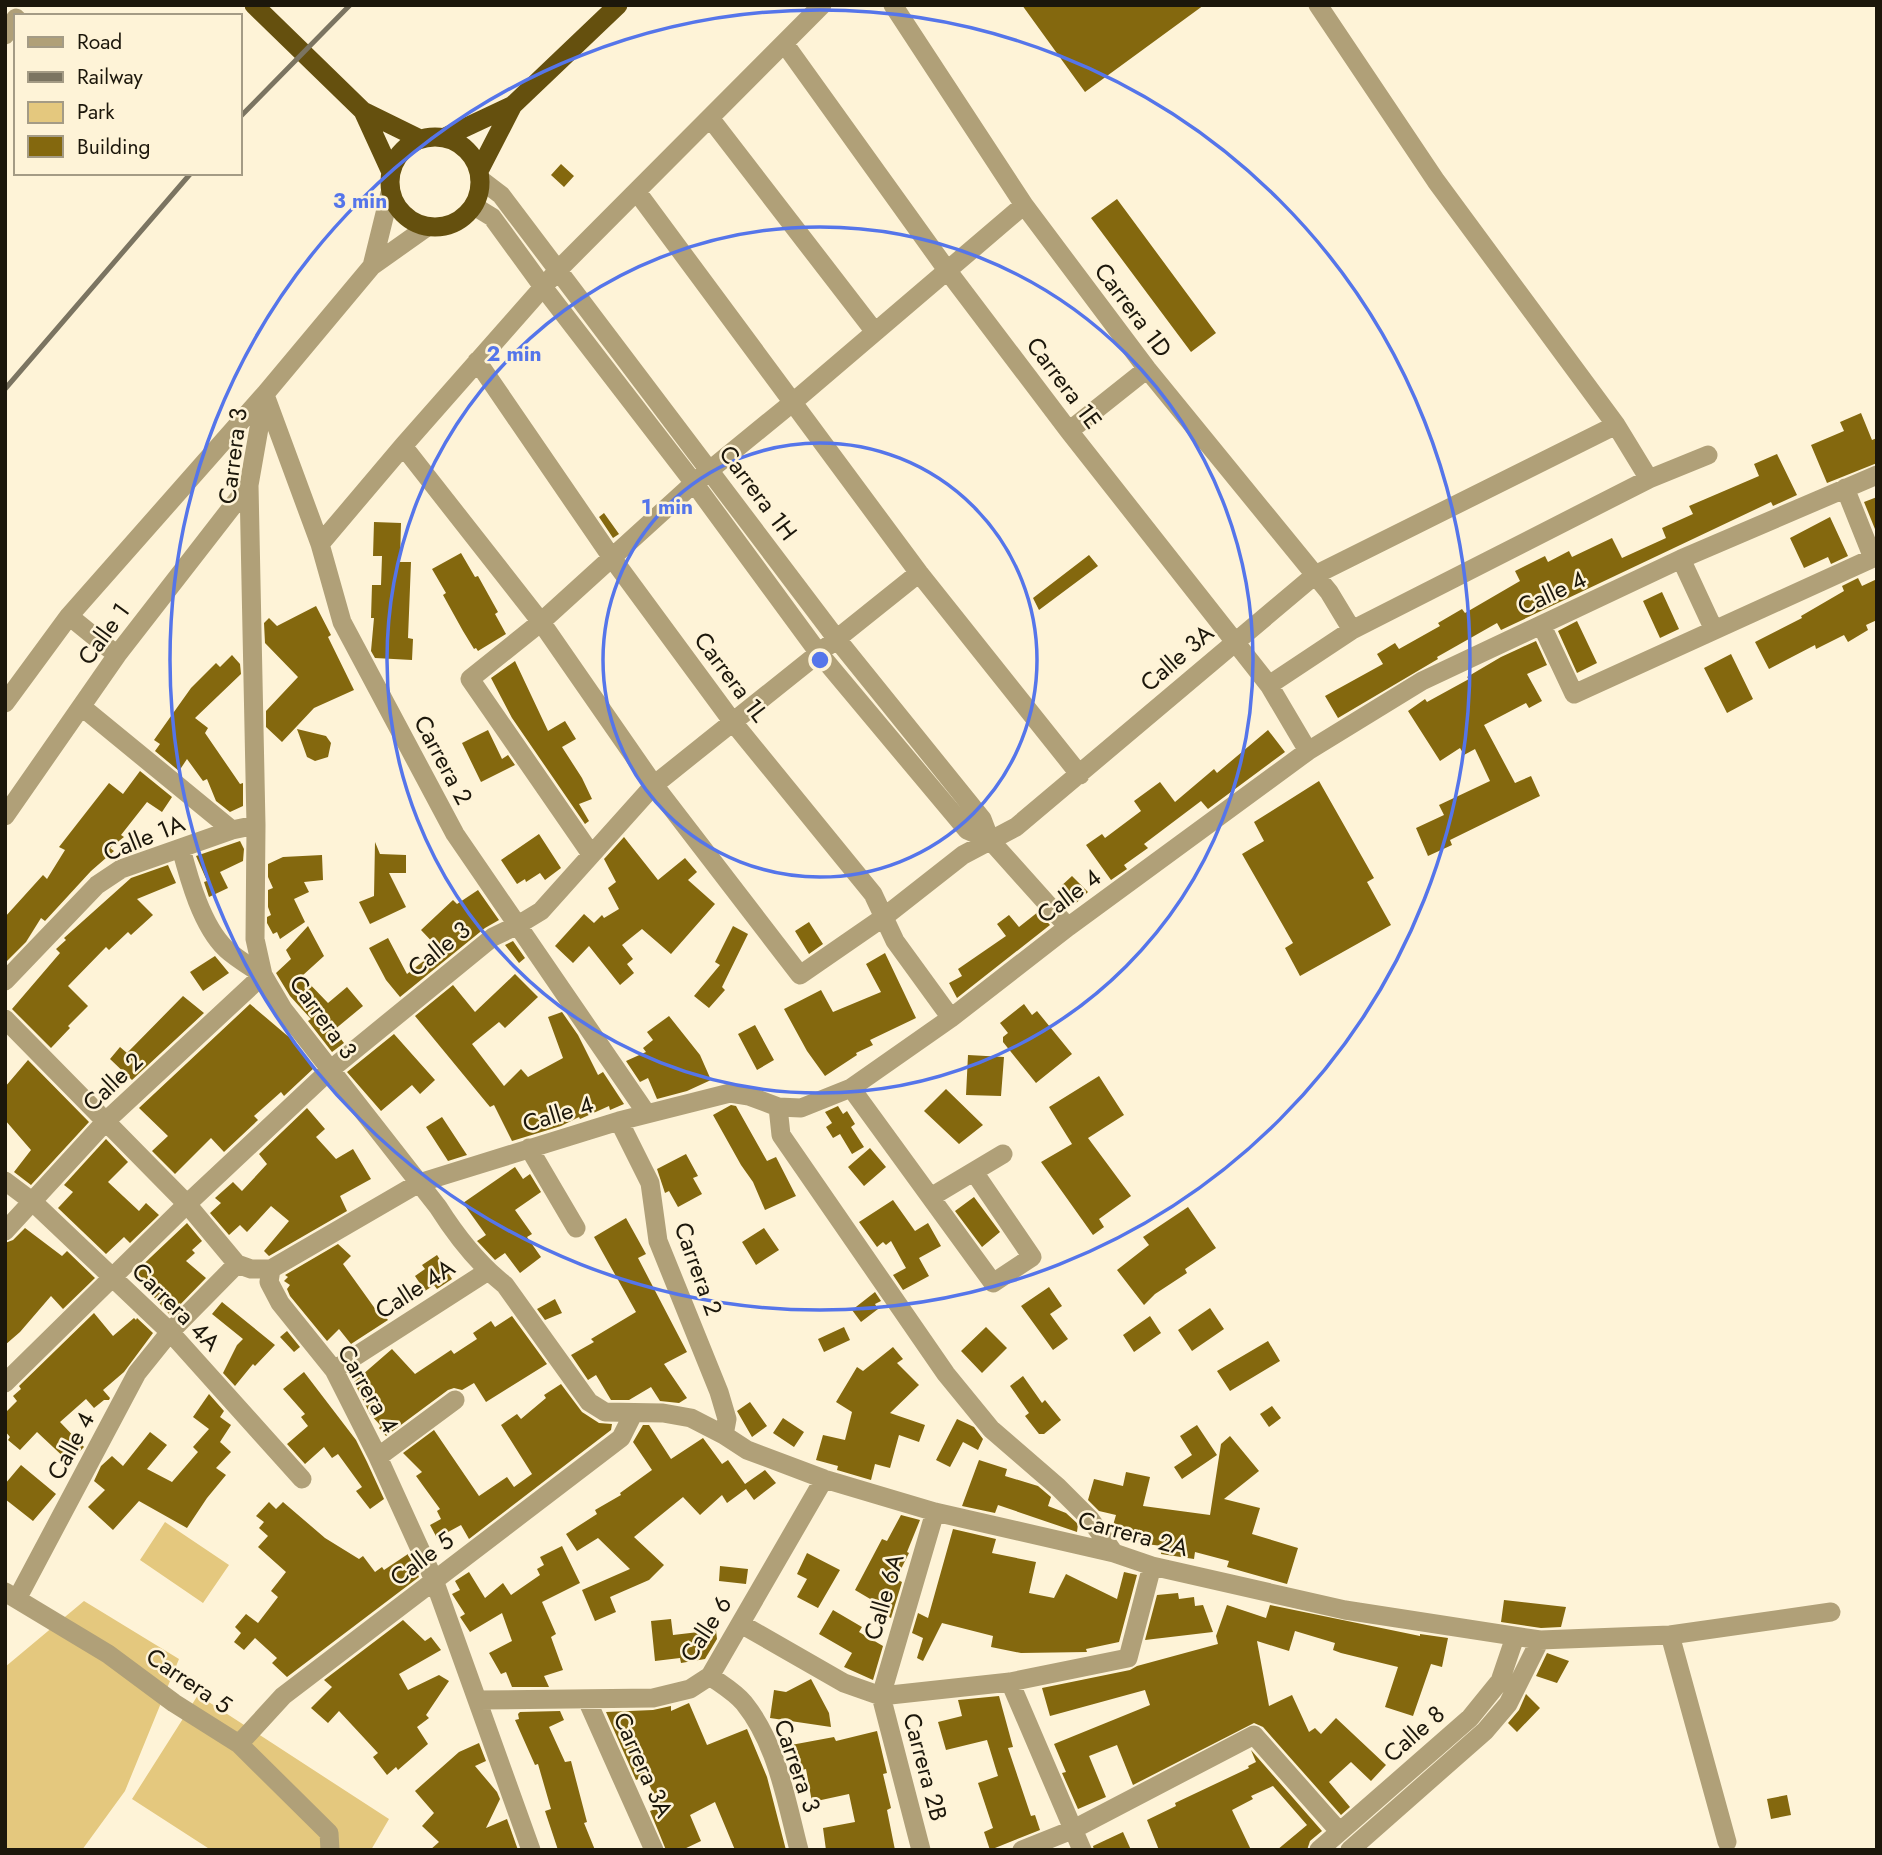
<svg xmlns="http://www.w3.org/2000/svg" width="1882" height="1855" viewBox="0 0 1882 1855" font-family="Jost,sans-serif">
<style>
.green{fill:#e4c87e}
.building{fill:#84680e}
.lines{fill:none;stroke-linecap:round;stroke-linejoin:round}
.minor{stroke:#b0a078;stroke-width:19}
.trunk{stroke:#65500e;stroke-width:19}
.rail{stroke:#7b7461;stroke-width:5}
.ring{fill:none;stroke:#5575ea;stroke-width:3.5}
.labels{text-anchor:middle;stroke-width:5;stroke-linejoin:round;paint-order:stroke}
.street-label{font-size:24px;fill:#1c170b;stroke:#fef3d7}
.centre{fill:#5575ea;stroke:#fef3d7;stroke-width:3.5}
.ring-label{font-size:21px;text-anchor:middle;font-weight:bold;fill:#5575ea;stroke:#fef3d7;stroke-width:5;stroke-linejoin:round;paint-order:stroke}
</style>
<rect width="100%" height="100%" fill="#fef3d7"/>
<path class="green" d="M165 1522 229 1565 203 1603 140 1560Z
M84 1601 179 1659 125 1791 82 1850H5V1667Z
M198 1695 389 1819 371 1850H211L132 1799Z"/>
<path class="building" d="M1022 5H1204L1085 92Z
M561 164 574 176 564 187 551 175Z
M1117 199 1216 333 1191 352 1091 218Z
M1861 413 1872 440 1877 438V463L1827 483 1811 445 1844 431 1840 422Z
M1777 454 1797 495 1773 506 1771 502 1501 630 1497 623 1437 657 1438 659 1338 718 1325 696 1383 664 1377 654 1395 643 1399 649 1440 626 1438 623 1462 609 1465 613 1520 581 1515 571 1545 556 1548 562 1569 551 1572 557 1612 538 1622 558 1666 538 1662 528 1693 514 1689 506 1759 476 1754 464Z
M1877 497V534L1864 502Z
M604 513 619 534 613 538 599 517Z
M1830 517 1848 556 1831 564 1828 557 1804 568 1790 538Z
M374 522 401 523 400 562H411L408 638 413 639 412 660 375 658 371 651 374 618H371L372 585H381L382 556H373Z
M461 553 475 577 478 576 498 612 495 614 506 634 478 651 476 648 474 649 463 631 443 595 446 593 432 569Z
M1089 555 1098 566 1039 610 1033 598Z
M1858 578 1862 586 1877 579V620L1866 625 1868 630 1848 642 1844 635 1816 649 1815 645 1769 669 1755 642 1802 618 1801 616 1844 591 1842 586Z
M1662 592 1679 629 1660 638 1643 601Z
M316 606 331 635 328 637 354 690 314 708 282 742 266 727V711L298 677 265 643 264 623 269 618 277 626Z
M1577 621 1597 663 1577 673 1558 631Z
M1536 641 1547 665 1527 674 1542 701 1529 708 1526 703 1484 725 1515 783 1531 776 1540 796 1450 840 1452 845 1428 856 1416 828 1444 815 1439 805 1490 781 1475 749 1464 755 1460 748 1440 761 1408 711 1425 699 1427 702 1469 679 1467 677 1501 657Z
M1731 654 1753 699 1727 713 1704 668Z
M232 655 240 664 241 674 195 718 208 728 205 733 240 784 243 783V806L230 812 216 801 207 779 203 781 187 759 179 771 155 751 160 744 154 740 191 688 216 663 220 667Z
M515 661 548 731 565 721 576 739 562 747 582 778 592 799 579 804 589 821 585 824 512 718 491 678Z
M297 729 326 736 331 743 328 757 315 761 307 757Z
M488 730 502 759 508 755 515 765 481 782 462 743Z
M1268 730 1285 752 1208 809 1201 801 1144 844 1148 848 1124 865 1127 869 1111 880 1086 845 1102 834 1105 838 1141 811 1134 801 1160 782 1175 802 1214 769 1217 773Z
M140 771 172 797 162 812 147 802 121 835 124 837 110 848 114 851 91 871 45 921 41 918 26 942 5 963V917L43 875 47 879 65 850 59 847 109 783 123 794Z
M1319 781 1374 878 1367 882 1391 925 1300 976 1285 948 1293 943 1242 854 1264 841 1254 822Z
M539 834 561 868 545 880 540 873 526 882 525 879 517 884 501 860Z
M624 837 658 880 685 858 697 872 688 880 715 904 671 954 642 929 622 945 633 959 627 964 634 973 620 985 589 946 573 963 555 946 584 914 594 923 602 915 604 918 619 909 608 888 616 882 604 859Z
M240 841 244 849 243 861 220 872 228 888 209 897 204 882 207 881 196 856Z
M375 842 380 854 406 855V873H389L406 907 370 924 359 902 374 896Z
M322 855 323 880 304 882 309 892 294 899 305 922 280 939 277 932 273 934 267 923V917L271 915 268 907V890L273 888 268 877V864L283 857Z
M168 865 176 883 137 899 153 915 131 935 128 932 109 950 106 947 68 986 88 1006 68 1026 70 1028 51 1048 12 1009 60 953 56 949 66 940 64 938 131 878Z
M1072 876 1088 892 1074 905 1059 888Z
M478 890 499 920 485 928 400 997 386 980 369 948 388 938 407 974 439 949 421 930 453 900 457 904Z
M1038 912 1050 925 957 998 949 983 962 976 958 969 1006 936 997 924 1009 915 1019 927Z
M809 922 823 944 809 954 795 931Z
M308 926 324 956 302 976 328 1003 347 987 363 1006 334 1030 344 1043 332 1052 308 1021 311 1019 290 996 276 973 291 959 286 950Z
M733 926 748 934 722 987 725 990 709 1008 694 996 720 965 715 962Z
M513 941 525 958 519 963 505 945Z
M885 953 916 1018 870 1040 873 1045 856 1053 857 1055 825 1076 807 1051 784 1009 821 990 833 1012 881 992 866 964Z
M215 956 229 973 203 991 190 972Z
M515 974 538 997 505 1028 499 1022 472 1044 504 1086 521 1069 528 1077 563 1058 548 1017 562 1012 578 1035 598 1075 603 1072 624 1104 610 1110 609 1106 580 1119 579 1117 561 1126 512 1141 494 1105 490 1107 415 1016 453 985 475 1012Z
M183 996 204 1013 132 1080 110 1059 120 1047 127 1053Z
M250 1004 290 1038 314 1068 284 1096 281 1092 254 1116 258 1120 224 1152 211 1138 175 1174 152 1151 168 1136 139 1108Z
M1024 1004 1032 1015 1037 1011 1072 1054 1036 1083 1003 1042V1037L1008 1033 1000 1023Z
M669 1016 700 1055 711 1080 687 1091 657 1099 648 1078 640 1082 626 1061 646 1052 643 1048 653 1040 647 1032Z
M755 1025 774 1060 757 1070 738 1034Z
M394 1034 435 1080 420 1094 412 1085 381 1111 347 1072Z
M968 1055 1004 1057 1001 1096 966 1095Z
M28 1060 89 1122 31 1185 14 1172 31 1150 5 1120V1087Z
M1099 1076 1124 1115 1088 1138 1131 1196 1099 1219 1104 1227 1093 1235 1041 1162 1072 1144 1049 1107Z
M946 1089 983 1125 959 1144 924 1111Z
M731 1105 736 1106 767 1161 776 1157 796 1196 765 1210 753 1182 741 1165 713 1115Z
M838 1106 843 1114 847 1111 855 1124 851 1127 864 1147 852 1154 840 1134 833 1138 826 1127 832 1123 825 1112Z
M307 1108 325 1129 316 1137 336 1159 353 1149 371 1179 340 1196 347 1211 269 1256 264 1251 289 1221 271 1206 247 1232 240 1225 229 1235 210 1213 221 1203 215 1198 233 1182 242 1191 267 1164 259 1154Z
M442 1117 467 1155 448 1161 426 1127Z
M106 1139 128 1162 108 1182 139 1211 146 1203 159 1215 130 1243 124 1237 106 1254 58 1208 73 1192 64 1185Z
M870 1148 886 1167 864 1186 848 1167Z
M686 1154 698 1176 693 1178 702 1194 678 1207 669 1191 665 1193 657 1169Z
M515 1167 523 1179 530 1174 541 1192 515 1210 532 1234 527 1237 541 1257 520 1273 505 1253 495 1260 479 1243 477 1241 486 1235 463 1203Z
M974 1197 1000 1232 982 1247 955 1211Z
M893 1200 915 1231 928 1223 941 1246 919 1258 929 1276 903 1290 893 1275 906 1268 891 1241 886 1245 883 1242 877 1247 859 1222Z
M1188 1207 1216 1248 1185 1269 1187 1273 1155 1294 1144 1305 1117 1270 1149 1245 1143 1237Z
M626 1218 646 1254 638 1258 687 1352 664 1364 687 1398 679 1403 660 1401 651 1387 629 1400H611L596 1375 588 1380 571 1355 594 1342 591 1339 636 1312 594 1237Z
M187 1223 202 1241 192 1250 195 1253 186 1261 206 1278 170 1315 133 1274Z
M25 1228 62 1256 67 1251 95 1278 63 1309 51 1296 20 1332 5 1345V1243L13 1240Z
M764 1228 779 1250 756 1265 742 1242Z
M338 1244 351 1256 343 1264 376 1310 378 1308 388 1320 351 1344 339 1329 327 1341 290 1296 287 1289 290 1285 284 1281 288 1277 285 1275Z
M437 1255 452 1279 437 1289 434 1285 425 1291 415 1276 425 1269 422 1265Z
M1049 1287 1062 1306 1050 1314 1068 1339 1053 1350 1021 1306Z
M875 1292 881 1301 875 1304 878 1309 861 1322 852 1310Z
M555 1299 562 1313 545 1320 537 1309Z
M222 1302 275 1345 255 1366 253 1364 235 1386 223 1373 237 1345 243 1339 212 1314Z
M1210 1308 1224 1329 1192 1351 1178 1330Z
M94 1313 113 1336 134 1318 136 1320 137 1318 153 1333 124 1372 103 1390 110 1398 109 1400H104L94 1408 86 1399 60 1422 84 1447 69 1462 37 1432 20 1450 8 1440 10 1437 5 1431V1413L17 1401 13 1396 21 1389 19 1386Z
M512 1316 547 1364 486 1402 474 1383 462 1390 454 1388 448 1390 386 1436 379 1428 381 1426 370 1414 354 1382 392 1349 415 1374 451 1350 454 1354 477 1339 473 1333 491 1321 495 1327Z
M1150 1316 1161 1333 1134 1352 1123 1335Z
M844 1327 850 1340 824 1352 818 1339Z
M986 1327 1007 1348 982 1373 961 1351Z
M287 1331 300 1347 294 1352 280 1337Z
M1268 1341 1280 1361 1230 1391 1217 1371Z
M893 1347 903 1359 897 1363 919 1385 890 1413 925 1425 919 1442 899 1435 890 1468 875 1464 871 1480 837 1470 838 1466 816 1460 823 1435 845 1440 852 1412 836 1402 857 1367 863 1371Z
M304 1372 356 1440 367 1462 384 1499 370 1509 356 1491 362 1487 338 1454 332 1458 324 1447 305 1464 287 1444 308 1426 301 1417 305 1414 283 1389Z
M1023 1376 1042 1403 1045 1400 1061 1420 1044 1434H1039L1025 1416 1029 1413 1010 1386Z
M561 1384 582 1412 599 1423 612 1424 611 1430 469 1539 461 1525 437 1538 430 1525 441 1519 437 1511 440 1509 416 1476 422 1472 403 1453 434 1430 479 1496 507 1477 514 1487 532 1474 501 1425 517 1414 521 1419 546 1398 544 1395Z
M209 1394 224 1411 220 1417 231 1425 220 1442 231 1452 216 1468 226 1475 207 1498 187 1528 139 1501 113 1530 88 1507 105 1490 94 1481 101 1466 112 1456 123 1466 150 1432 167 1445 147 1469 172 1482 198 1452 193 1447 209 1429 193 1417Z
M750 1402 767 1426 752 1437 737 1411Z
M1272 1406 1281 1418 1269 1427 1260 1414Z
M783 1418 804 1432 794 1447 773 1433Z
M957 1419 974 1427 983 1439 978 1450 963 1442 950 1467 936 1460Z
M643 1425H649L671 1459 703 1438 722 1464 728 1460 745 1484 765 1470 776 1483 754 1500 746 1489 727 1503 722 1495 700 1515 683 1497 634 1537 664 1565 649 1580 610 1597 616 1612 595 1621 582 1590 630 1569 598 1538 577 1551 566 1534 597 1514 595 1510 621 1495 620 1493 652 1470 633 1442Z
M1197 1425 1217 1455 1182 1479 1174 1467 1192 1455 1180 1436Z
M1230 1436 1259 1471 1224 1499 1260 1508 1252 1534 1298 1548 1287 1584 1227 1567 1229 1561 1195 1552 1194 1559 1161 1554 1162 1546 1138 1543 1139 1536 1112 1529 1116 1515 1099 1511 1088 1500 1094 1479 1123 1486 1126 1472 1150 1477 1143 1506 1210 1515 1221 1444Z
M979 1460 1007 1469 1005 1476 1038 1486 1051 1497 1048 1506 1066 1513 1078 1524 1077 1532 998 1505 995 1513 962 1506Z
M21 1465 56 1494 33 1521 5 1499V1484Z
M269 1502 276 1509 283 1502 325 1538 359 1559 363 1556 375 1572 382 1567 384 1570 408 1554 419 1577 287 1677 272 1663 277 1658 255 1638 244 1650 234 1642 241 1633 235 1627 246 1614 258 1623 278 1597 271 1591 286 1572 258 1547 268 1536 259 1528 264 1522 256 1516Z
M901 1515 920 1520 907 1552 909 1553 896 1579 902 1582 891 1618 874 1609 877 1603 855 1590 882 1539 887 1541Z
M953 1529 996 1539 992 1553 1036 1562 1029 1593 1054 1598 1066 1574 1117 1599 1124 1572 1137 1575 1119 1642 1086 1649 1087 1652 1021 1653 991 1647 993 1636 942 1623 923 1661 917 1658 923 1638 912 1633 918 1613 928 1618Z
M562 1546 580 1583 542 1602 556 1634 551 1637 563 1670 544 1676 549 1687H512L506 1672 501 1674 489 1653 512 1641 502 1613 470 1632 460 1617 465 1614 452 1594 460 1590 455 1581 469 1572 485 1598 503 1583 511 1595 540 1575 537 1569 544 1565 540 1557Z
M807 1553 840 1570 818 1608 797 1597 807 1579 797 1574Z
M720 1566 748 1569 746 1584 719 1581Z
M1178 1593 1179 1599 1194 1597 1195 1606 1203 1605 1213 1632 1145 1640 1157 1595Z
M1504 1600 1566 1607 1561 1627 1541 1628 1501 1622Z
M1227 1605 1266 1618 1270 1605 1420 1636V1634L1448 1638 1442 1667 1431 1664 1413 1716 1385 1707 1398 1667 1341 1653 1333 1650 1335 1643 1295 1631 1289 1651 1257 1641 1269 1706 1292 1695 1309 1732 1315 1728 1321 1734 1336 1718 1386 1765 1371 1781 1351 1762 1329 1782 1350 1807 1341 1815 1263 1727 1254 1723 1133 1785 1117 1745 1089 1756 1106 1797 1078 1809 1062 1773 1066 1772 1054 1744 1150 1705 1145 1690 1050 1716 1042 1688 1130 1670 1137 1666 1218 1644 1216 1636Z
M833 1610 862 1627 859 1632 883 1646 873 1680 844 1667 852 1653 819 1634Z
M671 1619 673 1635 716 1630 717 1639 705 1659 681 1663 680 1658 655 1661 651 1621Z
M403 1620 425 1641 431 1637 441 1650 399 1674 408 1690 439 1675 449 1681 426 1715 429 1718 417 1727 428 1744 398 1770 396 1767 387 1775 373 1757 378 1753 339 1711 328 1723 311 1708 332 1687 324 1680Z
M1547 1653 1569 1661 1557 1683 1536 1676Z
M811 1679 829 1713 831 1727 770 1718 774 1690 786 1692Z
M1526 1694 1540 1708 1517 1732 1508 1723 1519 1710Z
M999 1696 1013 1747 1008 1748 1031 1816 1035 1815 1040 1830 990 1850 984 1832 993 1828 978 1783 998 1776 987 1740 946 1750 938 1722 962 1716 958 1700Z
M689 1703 707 1745 747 1729 767 1777 786 1850H735L715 1802 690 1815 701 1841 682 1850H666L650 1811 660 1807 645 1776 636 1780 606 1712 653 1710 671 1706V1711Z
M560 1711 564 1720 549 1727 565 1762 571 1761 587 1822 584 1823 595 1850H558L545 1811 551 1809 538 1764 535 1765 515 1720 519 1719 518 1714 520 1712Z
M877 1731 887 1773 883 1774 891 1808 887 1810 895 1850H826L823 1828 855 1822 849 1794 812 1802 806 1769 796 1771 791 1745 834 1737 836 1741Z
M479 1743 486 1761 475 1766 497 1792 500 1799 486 1828 507 1819 518 1850H430L439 1842 422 1826 434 1813 415 1791 459 1752Z
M1251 1750 1322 1831 1310 1841 1307 1850H1277L1307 1825 1273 1786 1251 1796 1253 1799 1232 1810 1251 1850H1159L1147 1820 1176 1806 1175 1803 1249 1768 1248 1766 1256 1762Z
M1787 1795 1791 1815 1771 1819 1767 1799Z
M1123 1832 1131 1850H1094L1093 1846Z"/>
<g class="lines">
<path class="minor" d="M893 5 1024 205 1147 369 1329 592 1352 630
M1318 5 1436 181 1616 425 1649 479
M5 35 16 18
M784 43 947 270 1069 431 1269 685 1308 751
M710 118 875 332
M480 179 501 195 836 638 982 819 990 840 1068 927
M637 192 919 573 1080 775
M474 206 492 217 543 287 694 483 818 652 967 830 990 840
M372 266 390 193
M477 361 612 558 732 721 873 894 895 941 951 1018
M265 394 249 485 256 825 255 939 263 975 283 1009 438 1207C457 1237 477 1263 505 1285L589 1402 605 1412 663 1413 691 1418 724 1435 747 1450 824 1479 935 1512 1114 1553 1152 1566 1345 1610 1540 1640 1670 1635 1831 1612
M265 395 320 544 342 622 455 834 647 1114
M1069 431 1147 369
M403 446 541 622 654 785 800 975 884 917 963 855 1016 827 1315 575 1616 425
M320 544 403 446 559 269 822 5
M1681 559 1714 630
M69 616 117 655
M1542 626 1574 694 1873 558 1845 488
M1269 685 1352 630 1649 479 1708 455
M5 703 69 616 265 394 372 266 427 227
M82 707 232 830
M5 816 117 655 249 485
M591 854 470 679 541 622 694 483 792 403 1024 205
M5 981 97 885 121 869 232 830 256 825
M5 1019 187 1204 237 1264 251 1269H271L269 1282 280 1303 334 1370 378 1457 434 1580 531 1850
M851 1088 993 1283 1032 1257 974 1172
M778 1107 781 1135 946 1374 991 1429 1058 1487 1090 1519 1114 1553
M619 1121 650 1183 658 1241 719 1392 727 1419 724 1435
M529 1148 576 1228
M5 1181 33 1202 170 1332 302 1479
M931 1197 1003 1154
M5 1231 107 1120 263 975C251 967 237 959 226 949 202 926 189 879 181 848
M271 1269 419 1183 619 1121 730 1093 749 1096 778 1107 801 1108 851 1088 951 1018 1068 927 1308 751 1422 681 1681 559 1877 475
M334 1370 488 1271
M5 1383 187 1204 330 1070 493 937 518 925 541 911 654 785 919 573
M378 1457 455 1400
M5 1592 108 1654 174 1703 239 1744 329 1833 330 1850
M17 1599 137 1373 170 1332 237 1264
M741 1624 844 1683 881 1696 1010 1682 1128 1658 1152 1566
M1670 1635 1727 1842
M710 1676C721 1684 735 1692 744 1703 777 1744 786 1800 799 1850
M1010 1682 1082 1850
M881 1696 935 1512
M881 1696 921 1850
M478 1700 653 1698 690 1689 710 1676 824 1479
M587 1700 654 1850
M239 1744 283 1696 621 1438 633 1414
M1022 1850 1072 1830 1254 1735 1339 1831
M1319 1850 1470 1718 1500 1681 1515 1637
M1350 1850 1485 1731 1508 1704 1540 1640"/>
<path class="trunk" d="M254 5 363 111 420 139
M363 111 390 170
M390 182a45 45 0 1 1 90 0a45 45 0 1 1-90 0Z
M445 137 513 105 618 5
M479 171 513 105"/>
<path class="rail" d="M240 117 350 5
M5 389 191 173"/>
</g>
<g class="ring">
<circle cx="820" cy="660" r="217"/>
<circle cx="820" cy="660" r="433"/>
<circle cx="820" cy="660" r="650"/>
</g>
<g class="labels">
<g class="street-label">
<text transform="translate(1133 310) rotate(53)" y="8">Carrera 1D</text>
<text transform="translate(1064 383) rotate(53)" y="8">Carrera 1E</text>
<text transform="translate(233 456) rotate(-83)" y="8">Carrera 3</text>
<text transform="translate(758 493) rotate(53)" y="8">Carrera 1H</text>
<text transform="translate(1552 593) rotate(-25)" y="8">Calle 4</text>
<text transform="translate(104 634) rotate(-54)" y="8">Calle 1</text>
<text transform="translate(1177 658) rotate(-41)" y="8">Calle 3A</text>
<text transform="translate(731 677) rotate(53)" y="8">Carrera 1L</text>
<text transform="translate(443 760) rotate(62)" y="8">Carrera 2</text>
<text transform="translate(144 838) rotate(-22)" y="8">Calle 1A</text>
<text transform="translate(1069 896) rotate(-37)" y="8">Calle 4</text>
<text transform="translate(439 949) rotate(-39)" y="8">Calle 3</text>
<text transform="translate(323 1017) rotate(54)" y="8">Carrera 3</text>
<text transform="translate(113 1082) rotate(-44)" y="8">Calle 2</text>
<text transform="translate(558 1114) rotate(-17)" y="8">Calle 4</text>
<text transform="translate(698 1269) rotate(70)" y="8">Carrera 2</text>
<text transform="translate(415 1289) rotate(-33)" y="8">Calle 4A</text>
<text transform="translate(176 1307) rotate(45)" y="8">Carrera 4A</text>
<text transform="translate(368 1389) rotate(60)" y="8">Carrera 4</text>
<text transform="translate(71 1446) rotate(-62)" y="8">Calle 4</text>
<text transform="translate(1133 1534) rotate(15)" y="8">Carrera 2A</text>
<text transform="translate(422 1559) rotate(-37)" y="8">Calle 5</text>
<text transform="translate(884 1597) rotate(-74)" y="8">Calle 6A</text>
<text transform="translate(706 1629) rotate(-57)" y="8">Calle 6</text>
<text transform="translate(189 1681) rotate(34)" y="8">Carrera 5</text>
<text transform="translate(1414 1734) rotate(-41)" y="8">Calle 8</text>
<text transform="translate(643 1765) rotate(66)" y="8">Carrera 3A</text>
<text transform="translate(797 1766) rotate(71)" y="8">Carrera 3</text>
<text transform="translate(925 1767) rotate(75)" y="8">Carrera 2B</text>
</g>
</g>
<circle cx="820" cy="660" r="10" class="centre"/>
<g class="ring-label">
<text x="360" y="208">3 min</text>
<text x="514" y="361">2 min</text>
<text x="667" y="514">1 min</text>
</g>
<rect width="1882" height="1855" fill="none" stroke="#1c170b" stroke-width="14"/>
<rect x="14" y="14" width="228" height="161" fill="#fef3d7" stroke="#a49b85" stroke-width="2"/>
<rect x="28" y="37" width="35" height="10" fill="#b0a078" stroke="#a49b85" stroke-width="2"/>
<text x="77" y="49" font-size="21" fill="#1c170b">Road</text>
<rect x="28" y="72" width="35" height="10" fill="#7b7461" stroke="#a49b85" stroke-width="2"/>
<text x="77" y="84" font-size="21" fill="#1c170b">Railway</text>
<rect x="28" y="102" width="35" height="21" fill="#e4c87e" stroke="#a49b85" stroke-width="2"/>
<text x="77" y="119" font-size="21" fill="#1c170b">Park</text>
<rect x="28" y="136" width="35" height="21" fill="#84680e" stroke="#a49b85" stroke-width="2"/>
<text x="77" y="154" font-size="21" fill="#1c170b">Building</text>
</svg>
